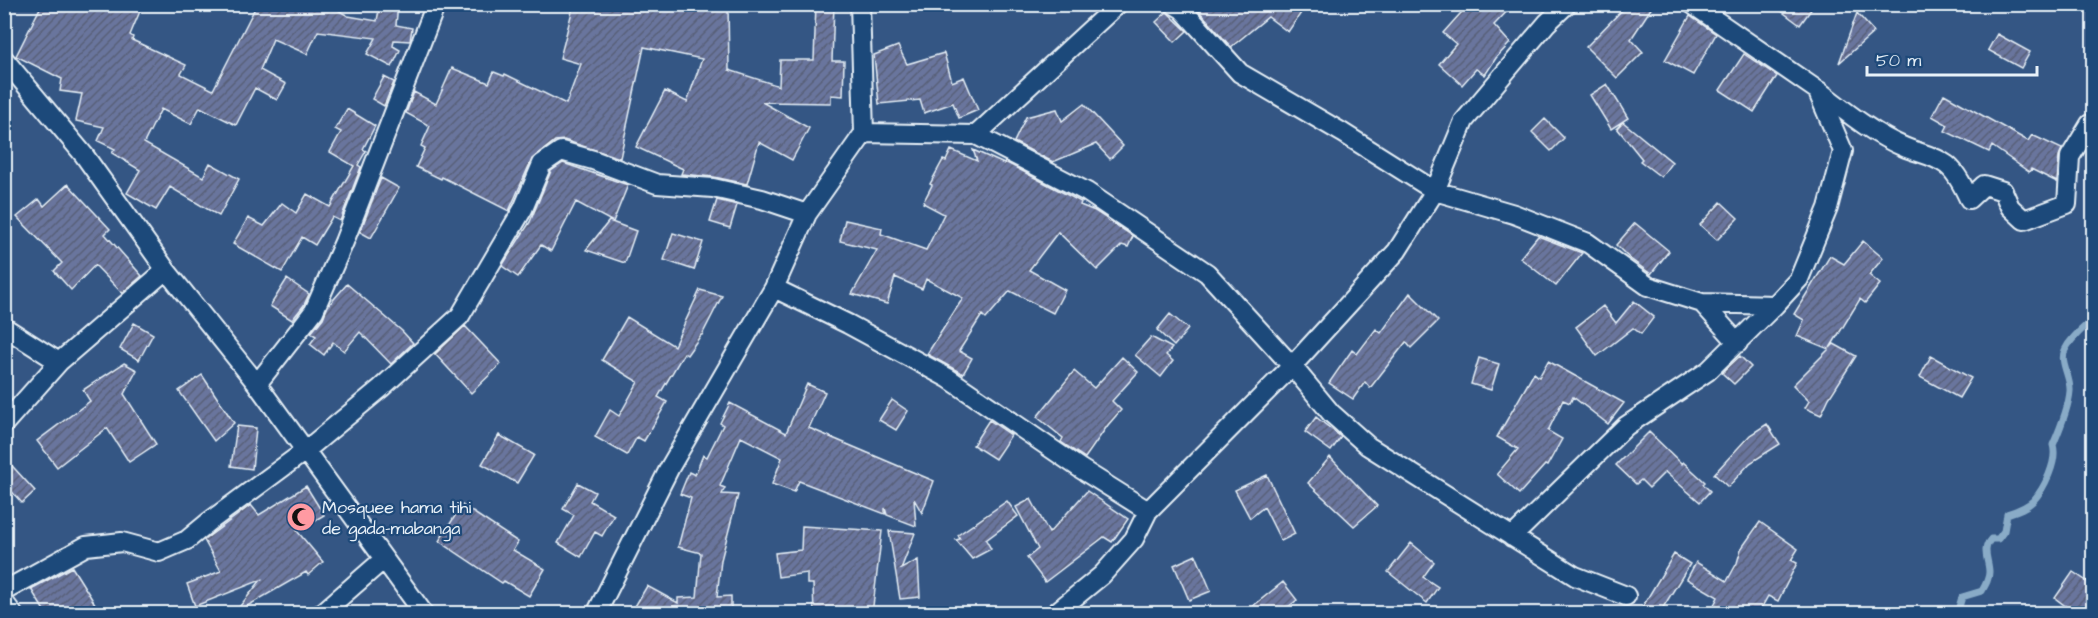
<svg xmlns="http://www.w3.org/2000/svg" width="2098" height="618" viewBox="0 0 2098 618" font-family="'Architects Daughter',sans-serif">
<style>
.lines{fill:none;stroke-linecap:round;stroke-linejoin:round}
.stream{stroke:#89abc7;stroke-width:7}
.building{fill:url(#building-hatch);stroke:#e8f1f8;stroke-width:1.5}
.street-casing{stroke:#e8f1f8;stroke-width:22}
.street{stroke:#1f4a7a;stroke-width:18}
.labels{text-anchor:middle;stroke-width:4.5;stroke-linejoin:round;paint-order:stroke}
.poi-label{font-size:18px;fill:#e8f1f8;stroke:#1f4a7a;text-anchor:start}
</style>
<defs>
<pattern id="building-hatch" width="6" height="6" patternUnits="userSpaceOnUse" patternTransform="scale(1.5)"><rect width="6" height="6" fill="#69749d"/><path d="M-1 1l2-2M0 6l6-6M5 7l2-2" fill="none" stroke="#596078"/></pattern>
</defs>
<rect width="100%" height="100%" fill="#345684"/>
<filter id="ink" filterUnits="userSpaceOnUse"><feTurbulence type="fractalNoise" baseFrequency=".0167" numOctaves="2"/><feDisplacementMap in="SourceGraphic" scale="12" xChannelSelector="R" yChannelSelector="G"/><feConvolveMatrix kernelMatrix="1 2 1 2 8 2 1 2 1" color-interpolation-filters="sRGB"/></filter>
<g filter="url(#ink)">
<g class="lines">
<path class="stream" d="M1960 614 1959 607 1962 597 1982 591C1986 584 1989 579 1989 572 1989 560 1981 550 1991 539H1998L2004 531 2007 514C2016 511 2026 508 2033 501 2044 489 2058 461 2053 445 2059 431 2069 406 2070 391 2071 377 2059 362 2065 350 2071 337 2084 328 2094 318"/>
</g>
<path class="building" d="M42 4H143L130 35 133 37 132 40 186 65 181 74 213 90 257 4H328L348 16 377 21 380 4H398L396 25 412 28 410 41 394 40 393 46 400 50 392 67 367 54 376 38 318 31 307 54 273 39 260 70 286 84 277 100 255 88 236 125 200 107 191 124 161 109 144 143 203 177 210 163 239 179 219 216 170 187 156 210 127 193 140 170 112 153 115 149 98 141 104 127 76 121 82 94 60 91 62 79 16 56Z
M574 4 728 5 729 70 779 86 780 60H814L816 4H834L832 61H844L843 96 831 95V103L762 102 809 128 792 160 759 142 747 184 714 177 681 174 683 169 636 147 665 91 687 102 702 59 644 47 620 158 564 140 555 141 532 159 509 211 442 177 441 179 416 167 425 148 421 146 430 126 406 113 414 92 436 104 452 68 489 83 494 72 504 76 505 74 566 104 581 64 560 58Z
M1193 4H1307L1288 32 1268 17 1231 47Z
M1469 4H1514L1494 25 1510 43 1496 58 1485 75 1476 69 1462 85 1439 64 1456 44 1443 33Z
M1628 4H1654L1631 39 1643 52 1617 78 1586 47Z
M1772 4H1815L1800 25Z
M1167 12 1187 31 1175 42 1156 22Z
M1857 13 1874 32 1839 63Z
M1690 16 1716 34 1693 75 1665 60Z
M1997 34 2030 52 2021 68 1988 50Z
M898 46 907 64 944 53 952 82 964 77 978 110 959 118 953 103 924 113 920 100 879 104 874 55Z
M1744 54 1777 76 1754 112 1720 90Z
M384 77 394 82 384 106 372 99Z
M1607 84 1628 118 1611 129 1590 95Z
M1944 94 2028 141 2032 135 2062 149 2059 156 2057 182 2031 169 2029 172 1992 146 1989 152 1945 131 1948 125 1932 116Z
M1084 104 1123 146 1110 159 1096 144 1053 162 1014 142 1026 117 1057 109 1062 121Z
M347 109 375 126 363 149 366 151 358 165 361 167 340 221 332 217 315 245 302 237 282 272 233 244 248 218 264 226 282 203 296 213 307 194 330 207 354 166 330 152 341 132 335 129Z
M1545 119 1564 138 1551 151 1532 132Z
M1623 122 1672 162 1661 177 1640 161 1642 159 1617 128Z
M951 150 977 161 973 150 1004 164 1005 162 1081 202 1080 205 1095 211 1133 236 1128 247 1122 245 1097 270 1058 232 1029 270 1065 290 1053 313 1010 291 986 319 982 315 959 351 972 358 963 374 927 354 963 298 926 279 922 289 895 277 887 304 852 294 877 250 840 241 845 220 882 228 881 234 926 250 944 214 923 203 932 185 930 184 943 160 946 161Z
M563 163 628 185 613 222 576 202 551 251 541 245 518 277 502 266 530 222 551 171Z
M381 178 399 188 371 238 360 232Z
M68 184 110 229 105 234 142 276 122 293 95 265 71 290 54 271 62 263 17 217 39 199 44 206Z
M717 200 737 205 730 228 710 222Z
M1721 202 1738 218 1717 240 1700 225Z
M609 221 636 231 625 263 586 250Z
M1635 223 1669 251 1651 274 1629 258 1616 245Z
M673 233 703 242 694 270 664 260Z
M1538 236 1582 253 1556 286 1520 258Z
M1863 241 1883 258 1869 275 1880 284 1865 303 1860 299 1830 348 1834 344 1856 356 1829 398 1821 415 1805 408 1809 401 1793 385 1829 349 1797 336 1804 320 1794 314 1830 256 1844 264Z
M287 279 309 294 304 305 292 320 270 306Z
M347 284 402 331 413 343 391 364 360 332 344 351 333 342 324 355 310 344 316 336 311 333 323 318 328 306Z
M700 290 722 296 702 335H701L687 355 684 353 658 397 667 402 644 441 637 437 627 455 595 437 610 410 619 416 638 382 602 360 627 317 674 346Z
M1410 293 1438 321 1411 348 1406 342 1370 388 1365 382 1353 399 1329 383 1352 350 1357 354 1376 329 1381 333Z
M1634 301 1654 317 1641 334 1633 328 1597 356 1576 327 1603 306 1616 323Z
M1170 314 1188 329 1174 346 1157 330Z
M134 323 153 334 139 360 120 349Z
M465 326 501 364 471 393 435 354Z
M1151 337 1172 348 1166 355 1173 361 1161 377 1135 355Z
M1740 356 1751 367 1734 384 1722 373Z
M1931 356 1971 378 1959 398 1920 377Z
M1122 357 1138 372 1112 401 1121 410 1108 425 1085 458 1061 442 1063 438 1037 417 1074 371 1094 388Z
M1479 358 1499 364 1491 390 1471 384Z
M1548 361 1624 403 1608 424 1573 397 1570 403 1563 400 1548 431 1562 439 1547 466 1545 465 1519 494 1497 474 1518 449 1497 437 1534 373 1539 377Z
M124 363 137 370 124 394 156 444 129 462 107 428 57 467 37 441 90 401 83 390Z
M202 375 234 423 214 441 179 391Z
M807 384 825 392 809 428 934 481 922 513 914 499 916 526 887 515 885 508V514L799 481 794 492 772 484 782 458 741 437 720 486 725 488 722 494 738 495 721 560 717 597 731 596V614H643L634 608 647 586 678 603V598L697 597 701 553 678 547 691 498 680 494 689 472 695 475 703 455 707 457 723 425 720 423 730 403 786 433Z
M892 400 908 411 896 430 879 420Z
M1316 417 1341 437 1331 451 1305 432Z
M989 420 1011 435 995 459 973 445Z
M1767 424 1780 444 1750 463 1728 487 1714 474 1750 435Z
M237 426 256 428 252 469 231 466Z
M1649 432 1682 464 1683 462 1705 482 1703 484 1710 491 1700 502 1665 472 1649 488 1641 480 1636 484 1616 465Z
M499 435 534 455 517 483 482 464Z
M4 457 35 491 22 503 4 483Z
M1330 457 1377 506 1354 526 1308 483Z
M1267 475 1295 534 1281 541 1264 507 1250 518 1235 490Z
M578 483 595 492 590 501 614 515 602 536 595 532 581 557 558 543 574 515 563 509Z
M306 486 324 515 297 531 323 562 308 575 306 572 237 612 236 611 261 580 195 606 187 584 221 571 204 540 251 505 259 515Z
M1087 491 1128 519 1112 542 1104 537 1045 582 1027 558 1038 549 1016 507 1031 499 1049 533Z
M1007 501 1018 516 986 540 991 549 972 559 956 540 960 539 958 535Z
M462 505 518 542 513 550 545 569 529 596 504 581 502 583 439 541Z
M1760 522 1798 549 1791 560 1797 563 1778 601 1768 596 1758 614H1729L1714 605 1718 597 1687 579 1696 562 1727 581 1737 563 1741 549Z
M802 526 882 531 872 614H814L813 584H807V573L778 577 775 553 801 550Z
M889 531 915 533 901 569 918 560 920 597 900 599Z
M1411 543 1434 562 1423 577 1438 587 1427 603 1388 572Z
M1674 554 1690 564 1659 614H1638Z
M1196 555 1211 591 1189 600 1174 565Z
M72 567 97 607 87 614H46L31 589Z
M2073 572 2094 586V596L2082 614H2076L2055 598Z
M1283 582 1297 600 1279 614H1243Z"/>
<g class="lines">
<g class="street-casing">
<path id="street" d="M1174 4 1182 9 1240 73 1343 133 1435 191 1514 214 1588 243 1648 286 1702 303 1775 305
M4 59 84 155 166 270 257 384 424 614
M1819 91C1845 111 1873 134 1904 147 1918 153 1934 155 1947 165 1957 173 1964 188 1969 199L1984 185 2003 191 2010 207 2024 220 2067 204 2070 157 2090 124 2094 127
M864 133 976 135 1118 4
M976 135 1087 192 1207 273 1292 366 1331 413 1368 446 1575 576 1626 596
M774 288 848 324 948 378 1081 469 1148 511
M1702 303 1738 343
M4 327 59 362 166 270
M257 384 314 311 344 242 436 4
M4 424 59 362
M1512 537 1626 426 1708 371 1775 305 1799 279 1828 208 1843 151 1817 90 1692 4
M4 591 86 546 122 542 159 552 187 540 210 521 305 451 381 388 460 316 523 209 542 164 561 151 593 160 657 184 713 188 762 199 807 214
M4 602 13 614
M321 614 384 559
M596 614 670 467 774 288 807 214 864 133 860 4
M1054 614 1102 575 1134 539 1148 511 1292 366 1397 251 1435 191 1464 121 1547 23 1567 4"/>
</g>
<use href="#street" class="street"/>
</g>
</g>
<defs>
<g id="mosque-disc" transform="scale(1.5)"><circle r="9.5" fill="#ff9aa2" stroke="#1f4a7a"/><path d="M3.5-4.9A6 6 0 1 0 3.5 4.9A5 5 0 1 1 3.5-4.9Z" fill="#111"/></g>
</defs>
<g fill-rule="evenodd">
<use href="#mosque-disc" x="301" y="517"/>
</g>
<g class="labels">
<g class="poi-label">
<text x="322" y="513">Mosquee hama tihi<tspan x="322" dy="21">de gada-mabanga</tspan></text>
</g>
</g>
<rect width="2098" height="618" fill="none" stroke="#1f4a7a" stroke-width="24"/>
<rect x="12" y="12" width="2074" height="594" fill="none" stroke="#e8f1f8" stroke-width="2" filter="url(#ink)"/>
<path d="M1867 66v9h170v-9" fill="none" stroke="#e8f1f8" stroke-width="3"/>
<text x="1876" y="66" font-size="18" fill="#e8f1f8" stroke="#1f4a7a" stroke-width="4.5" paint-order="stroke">50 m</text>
</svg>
